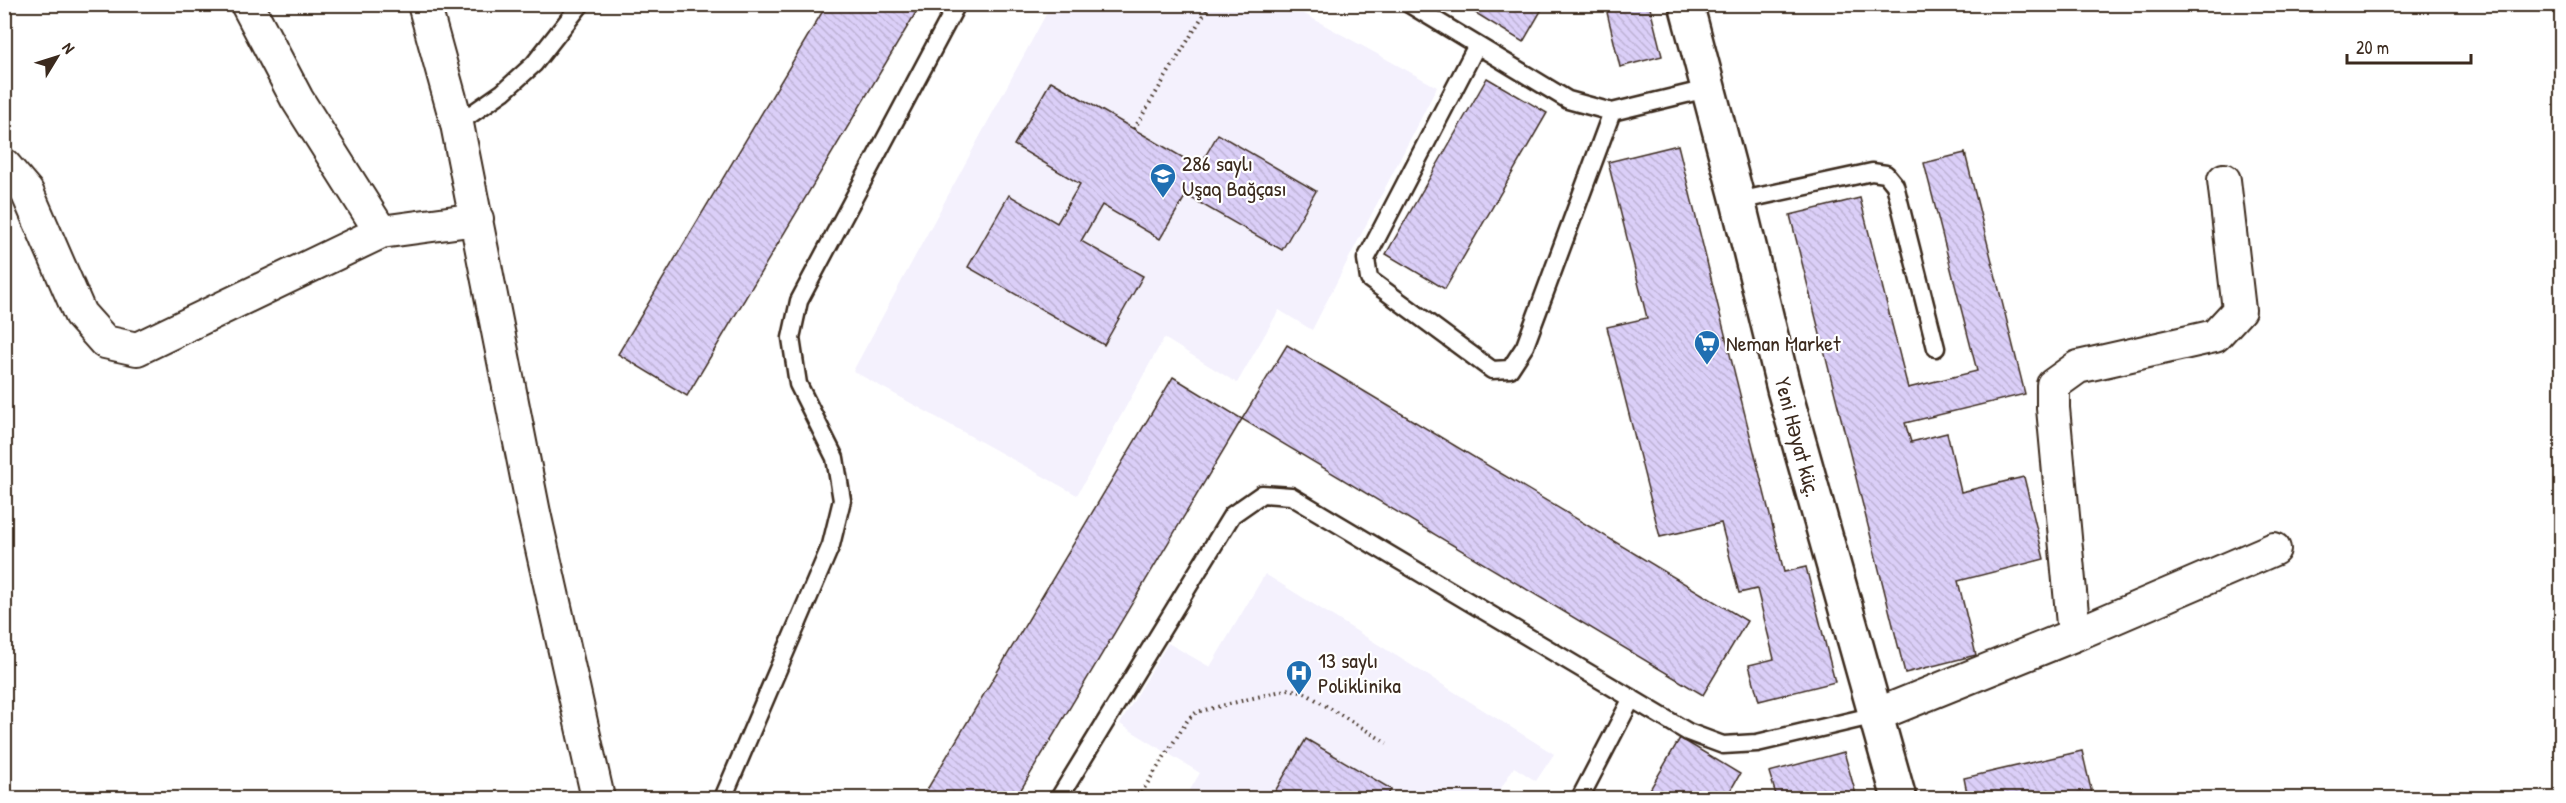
<svg xmlns="http://www.w3.org/2000/svg" width="2566" height="803" viewBox="0 0 2566 803" font-family="'Patrick Hand',sans-serif">
<style>
.built{fill:#f4f1fd}
.building{fill:url(#building-back-hatch);stroke:#3b2a1e;stroke-width:1.5}
.lines{fill:none;stroke-linecap:round;stroke-linejoin:round}
.service-casing{stroke:#3b2a1e;stroke-width:21}
.minor-casing{stroke:#3b2a1e;stroke-width:36}
.tertiary-casing{stroke:#3b2a1e;stroke-width:38}
.path{stroke:#3b2a1e;stroke-width:4;stroke-dasharray:1.5 4.5;stroke-linecap:butt}
.service{stroke:#fff;stroke-width:16}
.minor{stroke:#fff;stroke-width:32}
.tertiary{stroke:#fff;stroke-width:33}
.labels{text-anchor:middle;stroke-width:4.5;stroke-linejoin:round;paint-order:stroke}
.poi-label{font-size:22px;fill:#3b2a1e;stroke:#fff;text-anchor:start}
.street-label{font-size:22px;fill:#3b2a1e;stroke:#fff}
</style>
<defs>
<pattern id="building-back-hatch" width="6" height="6" patternUnits="userSpaceOnUse" patternTransform="scale(1.5)"><rect width="6" height="6" fill="#dbcff8"/><path d="M-1 5l2 2M0 0l6 6M5-1l2 2" fill="none" stroke="#bdb2d4"/></pattern>
</defs>
<rect width="100%" height="100%" fill="#fff"/>
<filter id="ink" filterUnits="userSpaceOnUse"><feTurbulence type="fractalNoise" baseFrequency=".0167" numOctaves="2"/><feDisplacementMap in="SourceGraphic" scale="12" xChannelSelector="R" yChannelSelector="G"/><feConvolveMatrix kernelMatrix="1 2 1 2 8 2 1 2 1" color-interpolation-filters="sRGB"/></filter>
<g filter="url(#ink)">
<path class="built" d="M1051 5H1288L1437 87 1312 330 1279 310 1237 383 1164 338 1077 495 853 371Z
M1265 574 1554 754 1536 781 1514 767 1495 798H1185L1200 773 1120 724 1168 643 1210 667Z"/>
<path class="building" d="M827 4H921L687 396 618 354Z
M1461 4H1545L1523 42Z
M1605 4H1649L1662 56 1620 67Z
M1487 78 1547 113 1445 289 1386 254Z
M1051 81 1199 167 1218 134 1316 191 1282 250 1186 195 1160 239 1102 205 1081 241 1143 276 1104 345 968 267 1009 195 1057 223 1080 184 1014 145Z
M1678 145 1784 572 1806 567 1835 682 1759 701 1749 665 1774 659 1757 589 1739 593 1721 523 1660 537 1607 327 1647 318 1608 162Z
M1965 153 2025 394 1905 423 1911 442 1947 433 1961 492 2024 477 2044 559 1958 581 1976 655 1905 673 1790 215 1860 198 1908 388 1977 371 1924 163Z
M1287 345 1747 621 1703 695 1242 419Z
M1173 377 1242 419 1016 798H922Z
M1680 738 1740 774 1726 798H1645Z
M1306 739 1391 789 1386 798H1271Z
M2082 751 2093 798H1968L1964 778Z
M1844 752 1857 798H1777L1769 772Z"/>
<g class="lines">
<g class="service-casing">
<path id="service" d="M1409 4 1568 100 1612 112 1707 89
M1477 45 1366 259 1369 279 1492 370 1510 369 1525 346 1612 112
M457 124 503 92 534 64 581 4
M1738 201 1872 172 1886 174 1895 185 1936 348
M723 798 831 545 842 500 835 458 798 384 791 338 799 301 957 4
M1059 798 1232 515 1262 494 1291 496 1688 732 1723 745 1757 743 1876 715
M1580 798 1632 698"/>
</g>
<g class="minor-casing">
<path id="minor" d="M247 4 297 99 381 232
M424 4 457 124 534 513 598 798
M4 165 27 192 80 314 105 342 137 349 381 232 477 219
M2074 635 2053 408V385L2078 367 2215 336 2239 310 2224 180
M1876 715 2074 635 2274 549"/>
</g>
<g class="tertiary-casing">
<path id="tertiary" d="M1686 4 1738 201 1784 389 1899 798"/>
</g>
<path class="path" d="M1134 129 1210 4
M1138 798 1189 718 1197 712 1289 689 1305 693 1387 743"/>
<use href="#service" class="service"/>
<use href="#minor" class="minor"/>
<use href="#tertiary" class="tertiary"/>
</g>
</g>
<defs>
<g id="school-pin" transform="scale(1.35)"><path d="M0 17L-7.5 6A9.5 9.5 0 1 1 7.5 6Z" fill="#1f6fb2" stroke="#fff"/><path d="M0-5L7-2L0 1L-7-2ZM-4 1L0 2.5L4 1V4Q0 6-4 4Z" fill="#fff"/></g>
<g id="supermarket-pin" transform="scale(1.35)"><path d="M0 17L-7.5 6A9.5 9.5 0 1 1 7.5 6Z" fill="#1f6fb2" stroke="#fff"/><path d="M-6-5.5h2.5l.6 2H6L4.5 2H-2.5L-4.4-4H-6ZM-1.5 3.2a1.3 1.3 0 1 0 .1 0ZM3 3.2a1.3 1.3 0 1 0 .1 0Z" fill="#fff"/></g>
<g id="hospital-pin" transform="scale(1.35)"><path d="M0 17L-7.5 6A9.5 9.5 0 1 1 7.5 6Z" fill="#1f6fb2" stroke="#fff"/><path d="M-5-5h3v3.5h4V-5h3V5h-3V1.5h-4V5h-3Z" fill="#fff"/></g>
</defs>
<g fill-rule="evenodd">
<use href="#school-pin" x="1163" y="176"/>
<use href="#supermarket-pin" x="1707" y="343"/>
<use href="#hospital-pin" x="1299" y="673"/>
</g>
<g class="labels">
<g class="poi-label">
<text x="1182" y="171">286 saylı<tspan x="1182" dy="25">Uşaq Bağçası</tspan></text>
<text x="1726" y="351">Neman Market</text>
<text x="1318" y="668">13 saylı<tspan x="1318" dy="25">Poliklinika</tspan></text>
</g>
<g class="street-label">
<text transform="translate(1798 437) rotate(75)" y="8">Yeni Həyat küç.</text>
</g>
</g>
<rect width="2566" height="803" fill="none" stroke="#fff" stroke-width="24"/>
<rect x="12" y="12" width="2542" height="779" fill="none" stroke="#3b2a1e" stroke-width="2" filter="url(#ink)"/>
<g transform="translate(57 57) rotate(52)" stroke="#ffffff" stroke-width="4.5" paint-order="stroke">
<path d="M0-4.5L10 22L0 15L-10 22Z" fill="#3b2a1e"/>
<text y="-9" font-size="16" font-weight="bold" text-anchor="middle" fill="#3b2a1e">N</text>
</g>
<path d="M2347 54v9h124v-9" fill="none" stroke="#3b2a1e" stroke-width="3"/>
<text x="2356" y="54" font-size="18" fill="#3b2a1e" stroke="#ffffff" stroke-width="4.5" paint-order="stroke">20 m</text>
</svg>
